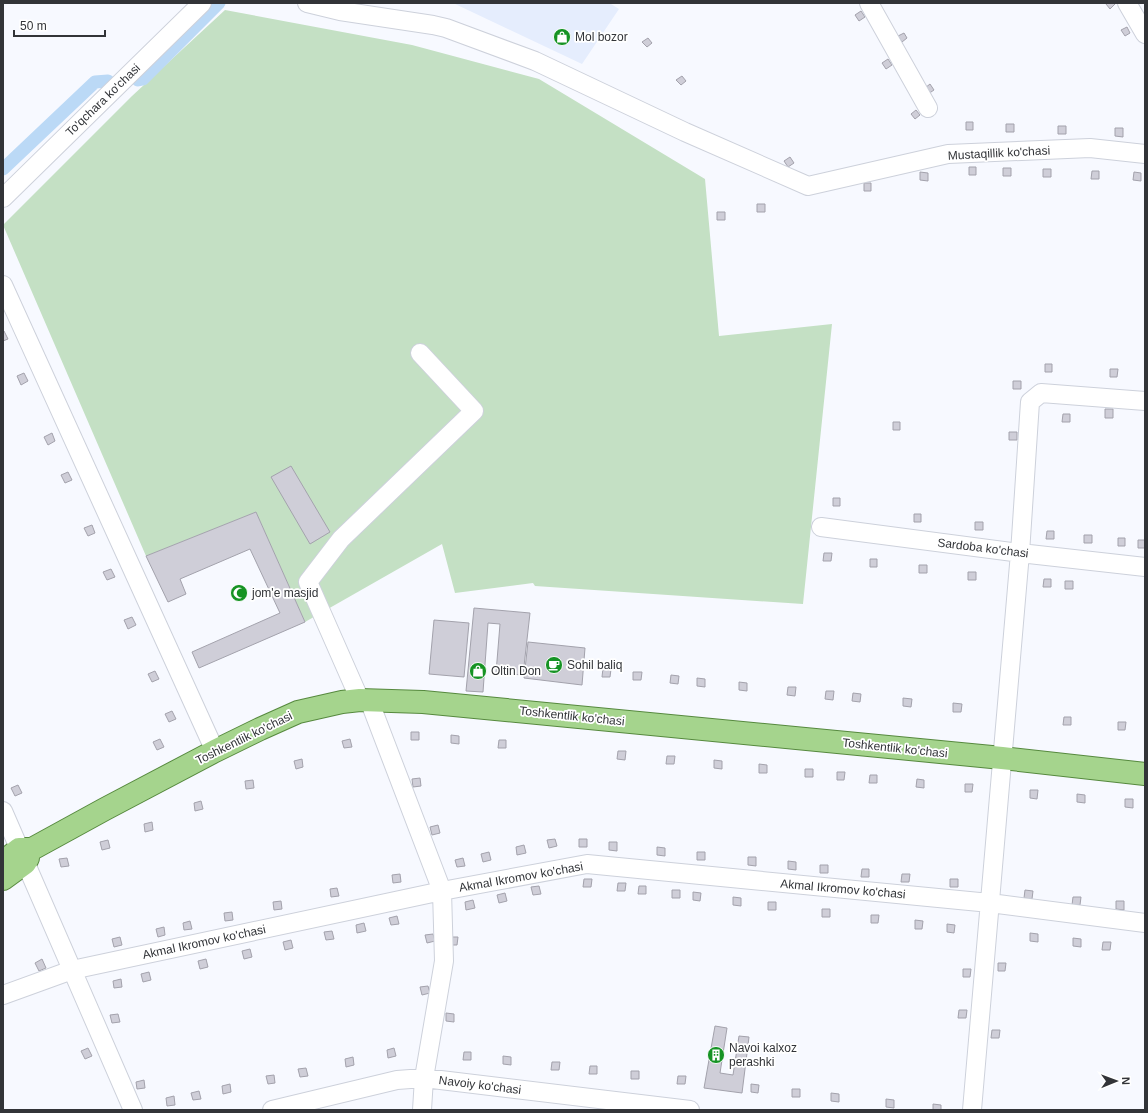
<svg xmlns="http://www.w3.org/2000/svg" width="1148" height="1113" viewBox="0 0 1148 1113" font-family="Arial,sans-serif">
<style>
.built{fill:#e5edfd}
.green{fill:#c4e0c4}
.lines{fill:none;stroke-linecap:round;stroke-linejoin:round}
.canal{stroke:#bbd9f6;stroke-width:13}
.building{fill:#cfced8;stroke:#a3a2ac}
.minor-casing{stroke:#cdd1db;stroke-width:20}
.major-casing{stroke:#56893e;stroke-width:24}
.minor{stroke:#fff;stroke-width:18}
.major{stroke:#a5d48d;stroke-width:22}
.labels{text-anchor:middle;stroke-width:3.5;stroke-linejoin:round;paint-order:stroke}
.poi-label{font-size:12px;fill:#323438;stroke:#fff;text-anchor:start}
.street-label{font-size:12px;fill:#323438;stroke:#fff}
</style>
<rect width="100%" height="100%" fill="#f7f9ff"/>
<path class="built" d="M453 3H611V4L619 9 582 64Z"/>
<path class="green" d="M225 10 412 45 539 79 705 179 719 336 832 324 803 604 535 586 533 583 455 593 442 544 305 622 256 512 146 556 3 225 132 96Z"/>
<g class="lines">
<path class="canal" d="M138 80 143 79 219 3
M3 169 95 82 108 81"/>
</g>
<path class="building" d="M1107 3H1114L1115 4 1110 9 1106 4Z
M861 11 865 17 859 21 855 15Z
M1127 27 1130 33 1125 36 1121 30Z
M904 33 907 38 902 42 898 36Z
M648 38 652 43 647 47 642 42Z
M888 59 892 65 886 69 882 63Z
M682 76 686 81 681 85 676 80Z
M930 84 934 90 928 94 925 88Z
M916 110 920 115 915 119 911 114Z
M966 122H973V130H966Z
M1006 124H1014V132H1006Z
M1058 126H1066V134H1058Z
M1115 128H1123V137L1115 136Z
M790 157 794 163 788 167 784 161Z
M969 167H976V175H969Z
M1003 168H1011V176H1003Z
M1043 169H1051V177H1043Z
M1092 171H1099V179H1091Z
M920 172 928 173V181L920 180Z
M1134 172 1141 173V181L1133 180Z
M864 183H871V191H864Z
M757 204H765V212H757Z
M717 212H725V220H717Z
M3 331H4L8 339 3 341Z
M1045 364H1052V372H1045Z
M1110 369H1118L1117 377H1110Z
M24 373 28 381 21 385 17 376Z
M1013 381H1021V389H1013Z
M1105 409H1113V418H1105Z
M1063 414H1070V422H1062Z
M893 422H900V430H893Z
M1009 432H1017V440H1009Z
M52 433 55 441 48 445 44 437Z
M291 466 330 532 310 544 271 477Z
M68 472 72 480 65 483 61 475Z
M833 498H840V506H833Z
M256 512 305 622 199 668 192 652 280 613 250 549 180 579 186 594 168 602 146 556Z
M914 514H921V522H914Z
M975 522H983V530H975Z
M92 525 95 533 88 536 84 528Z
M1047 531H1054V539H1046Z
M1084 535H1092V543H1084Z
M1118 538H1125V546H1118Z
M1138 540H1145V548H1138Z
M824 553H832L831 561H823Z
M870 559H877V567H870Z
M919 565H927V573H919Z
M111 569 115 577 107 580 103 572Z
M968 572H976V580H968Z
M1044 579H1051V587H1043Z
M1065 581H1073V589H1065Z
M474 608 530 613 523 675 496 673 500 624 488 623 483 692 466 691Z
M132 617 136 625 128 629 124 620Z
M434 620 469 623 464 677 429 674Z
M528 642 585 648 582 685 524 678Z
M603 668 611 669 610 677H602Z
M155 671 159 679 152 682 148 674Z
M633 672H642L641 680H633Z
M671 675 679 676 678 684 670 683Z
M697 678 705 679V687L697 686Z
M739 682 747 683V691L739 690Z
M788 687H796L795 696 787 695Z
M826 691H834L833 700 825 699Z
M853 693 861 694 860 702 852 701Z
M903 698 912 699 911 707 903 706Z
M953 703 962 704 961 712H953Z
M172 711 176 719 169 722 165 714Z
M1064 717H1071V725H1063Z
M1118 722H1126L1125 730H1118Z
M411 732H419V740H411Z
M451 735 459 736V744L451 743Z
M160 739 164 747 157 750 153 742Z
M350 739 352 747 344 748 342 741Z
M499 740H506V748H498Z
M618 751H626L625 760 617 759Z
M667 756H675L674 764H666Z
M302 759 303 767 296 769 294 761Z
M714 760 722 761V769L714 768Z
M759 764 767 765V773H759Z
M805 769H813V777H805Z
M837 772H845L844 780H837Z
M870 775H877V783H869Z
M420 778 421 786 413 787 412 779Z
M917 779 924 780V788L916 787Z
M253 780 254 788 246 789 245 781Z
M965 784H973L972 792H965Z
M18 785 22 793 15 796 11 788Z
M1030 790H1038L1037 799 1030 798Z
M1077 794 1085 795V803L1077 802Z
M1125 799H1133V808L1125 807Z
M201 801 203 809 195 811 194 803Z
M152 822 153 830 145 832 144 824Z
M438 825 440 833 432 835 430 827Z
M555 839 557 846 549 848 547 840Z
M579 839H587V847H579Z
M108 840 110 848 102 850 100 842Z
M609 842H617V851L609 850Z
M524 845 526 853 517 855 516 847Z
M657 847 665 848V856L657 855Z
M489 852 491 860 483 862 481 854Z
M697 852H705V860H697Z
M748 857H756V866L748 865Z
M67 858 69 866 61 867 59 859Z
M463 858 465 866 457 867 455 860Z
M788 861 796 862V870L788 869Z
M820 865H828V873H820Z
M862 869H869V877H861Z
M400 874 401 882 393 883 392 875Z
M902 874H910L909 882H901Z
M584 879H592L591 887H583Z
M950 879H958V887H950Z
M618 883H626L625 891H617Z
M539 886 541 894 533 895 531 887Z
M639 886H646V894H638Z
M337 888 339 896 331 897 330 889Z
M672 890H680V898H672Z
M1025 890 1033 891 1032 899 1024 898Z
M693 892 701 893 700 901 693 900Z
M505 893 507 901 499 903 497 895Z
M733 897 741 898V906L733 905Z
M1073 897H1081L1080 905H1072Z
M473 900 475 908 466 910 465 902Z
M281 901 282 909 274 910 273 902Z
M1116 901H1124V910L1116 909Z
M768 902H776V910H768Z
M822 909H830V917H822Z
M232 912 233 920 225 921 224 913Z
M871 915H879L878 923H871Z
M397 916 399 924 391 925 389 918Z
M915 920 923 921 922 929H915Z
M190 921 192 929 184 930 183 923Z
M364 923 366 931 357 933 356 925Z
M947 924 955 925 954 933 947 932Z
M164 927 165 935 158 937 156 929Z
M332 931 334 939 326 940 324 932Z
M1030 933 1038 934V942L1030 941Z
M433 934 435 941 427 943 425 935Z
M120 937 122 945 114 947 112 939Z
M450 937H458L457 945H450Z
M1073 938 1081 939V947L1073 946Z
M291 940 293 948 285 950 283 942Z
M1103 942H1111L1110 950H1102Z
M250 949 252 957 244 959 242 951Z
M42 959 46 968 39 971 35 963Z
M206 959 208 967 200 969 198 961Z
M998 963H1006L1005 971H998Z
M963 969H971L970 977H963Z
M149 972 151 980 143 982 141 974Z
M121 979 122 987 114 988 113 981Z
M428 986 430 993 422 995 420 987Z
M959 1010H967L966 1018H958Z
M446 1013 454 1014V1022L446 1021Z
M118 1014 120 1022 112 1023 110 1015Z
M715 1026 727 1028 720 1073 733 1075 739 1036 749 1037 742 1093 704 1088Z
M992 1030H1000L999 1038H991Z
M88 1048 92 1056 85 1059 81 1051Z
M394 1048 396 1056 388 1058 387 1050Z
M464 1052H471V1060H463Z
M503 1056 511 1057V1065L503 1064Z
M353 1057 354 1065 346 1067 345 1059Z
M552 1062H560L559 1070H551Z
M590 1066H597V1074H589Z
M306 1068 308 1076 300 1077 298 1069Z
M631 1071H639V1079H631Z
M274 1075 275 1083 268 1084 266 1076Z
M678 1076H686L685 1084H677Z
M144 1080 145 1088 137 1089 136 1082Z
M230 1084 231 1092 223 1094 222 1086Z
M751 1084 759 1085 758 1093 751 1092Z
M792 1089H800V1097H792Z
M199 1091 201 1099 193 1100 191 1093Z
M831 1093 839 1094V1102L831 1101Z
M174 1096 175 1105 167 1106 166 1098Z
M886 1099 894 1100V1108L886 1107Z
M933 1104 941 1105V1110H933Z"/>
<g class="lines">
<g class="minor-casing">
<path id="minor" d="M307 3 340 11 433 25 446 28 535 61 685 132 808 186 948 154 1090 148 1145 154
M869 3 928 108
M1127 3 1145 34
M3 198 202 3
M3 285 215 751
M821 527 1020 553 1145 567
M360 700 308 582 341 539 474 411 420 353
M369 700 442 891 444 961 424 1078 422 1110
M3 811 133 1110
M3 995 72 970 442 891 587 864 990 903 1145 923
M272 1110 397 1080 424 1078 690 1110
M972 1110 1020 553 1030 402 1041 393 1145 401"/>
</g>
<g class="major-casing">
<path id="major" d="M3 862 19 849H32L105 809 215 751 260 729 298 712 342 702 360 700 423 702 1002 758 1145 774
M3 879 25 863 28 858"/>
</g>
<use href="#minor" class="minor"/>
<use href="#major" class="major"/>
</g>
<defs>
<g id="shop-disc" transform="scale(0.9)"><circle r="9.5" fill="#169324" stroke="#fff"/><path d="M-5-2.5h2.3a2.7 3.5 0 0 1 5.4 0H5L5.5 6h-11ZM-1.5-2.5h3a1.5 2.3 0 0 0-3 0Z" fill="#fff"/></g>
<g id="mosque-disc" transform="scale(0.9)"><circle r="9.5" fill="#169324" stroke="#fff"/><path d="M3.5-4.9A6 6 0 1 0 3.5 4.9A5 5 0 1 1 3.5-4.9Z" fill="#fff"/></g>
<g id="cafe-disc" transform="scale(0.9)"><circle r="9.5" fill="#169324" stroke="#fff"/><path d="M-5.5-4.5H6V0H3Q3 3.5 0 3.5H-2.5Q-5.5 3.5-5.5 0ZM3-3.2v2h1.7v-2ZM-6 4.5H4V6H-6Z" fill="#fff"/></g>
<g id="building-disc" transform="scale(0.9)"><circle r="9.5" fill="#169324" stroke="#fff"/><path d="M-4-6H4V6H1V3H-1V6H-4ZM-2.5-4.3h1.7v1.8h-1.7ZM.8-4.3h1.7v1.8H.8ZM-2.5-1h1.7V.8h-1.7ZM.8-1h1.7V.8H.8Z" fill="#fff"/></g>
</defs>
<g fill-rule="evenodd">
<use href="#shop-disc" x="562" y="37"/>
<use href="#mosque-disc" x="239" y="593"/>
<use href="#cafe-disc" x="554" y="665"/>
<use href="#shop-disc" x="478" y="671"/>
<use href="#building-disc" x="716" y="1055"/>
</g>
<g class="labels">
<g class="poi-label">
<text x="575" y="41">Mol bozor</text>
<text x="252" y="597">jom'e masjid</text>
<text x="567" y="669">Sohil baliq</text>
<text x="491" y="675">Oltin Don</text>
<text x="729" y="1052">Navoi kalxoz<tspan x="729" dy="14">perashki</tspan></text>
</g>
<g class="street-label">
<text transform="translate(103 100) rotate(-44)" y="4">To'qchara ko'chasi</text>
<text transform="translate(999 153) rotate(-3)" y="4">Mustaqillik ko'chasi</text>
<text transform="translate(983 548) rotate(7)" y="4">Sardoba ko'chasi</text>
<text transform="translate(572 716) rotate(6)" y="4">Toshkentlik ko'chasi</text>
<text transform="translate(244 738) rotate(-26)" y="4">Toshkentlik ko'chasi</text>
<text transform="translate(895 748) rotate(6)" y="4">Toshkentlik ko'chasi</text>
<text transform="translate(521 877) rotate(-10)" y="4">Akmal Ikromov ko'chasi</text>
<text transform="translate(843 889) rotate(5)" y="4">Akmal Ikromov ko'chasi</text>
<text transform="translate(204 942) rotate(-12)" y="4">Akmal Ikromov ko'chasi</text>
<text transform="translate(480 1085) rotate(7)" y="4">Navoiy ko'chasi</text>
</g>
</g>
<rect width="1148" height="1113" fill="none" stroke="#323438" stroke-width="8"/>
<g transform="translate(1116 1081) rotate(89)" stroke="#ffffff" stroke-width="3" paint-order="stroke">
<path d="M0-3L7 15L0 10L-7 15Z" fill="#323438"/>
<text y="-6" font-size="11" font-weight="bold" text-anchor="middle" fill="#323438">N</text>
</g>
<path d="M14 30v6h91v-6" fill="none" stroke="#323438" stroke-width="2"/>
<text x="20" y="30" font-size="12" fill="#323438" stroke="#ffffff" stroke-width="3" paint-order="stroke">50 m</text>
</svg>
